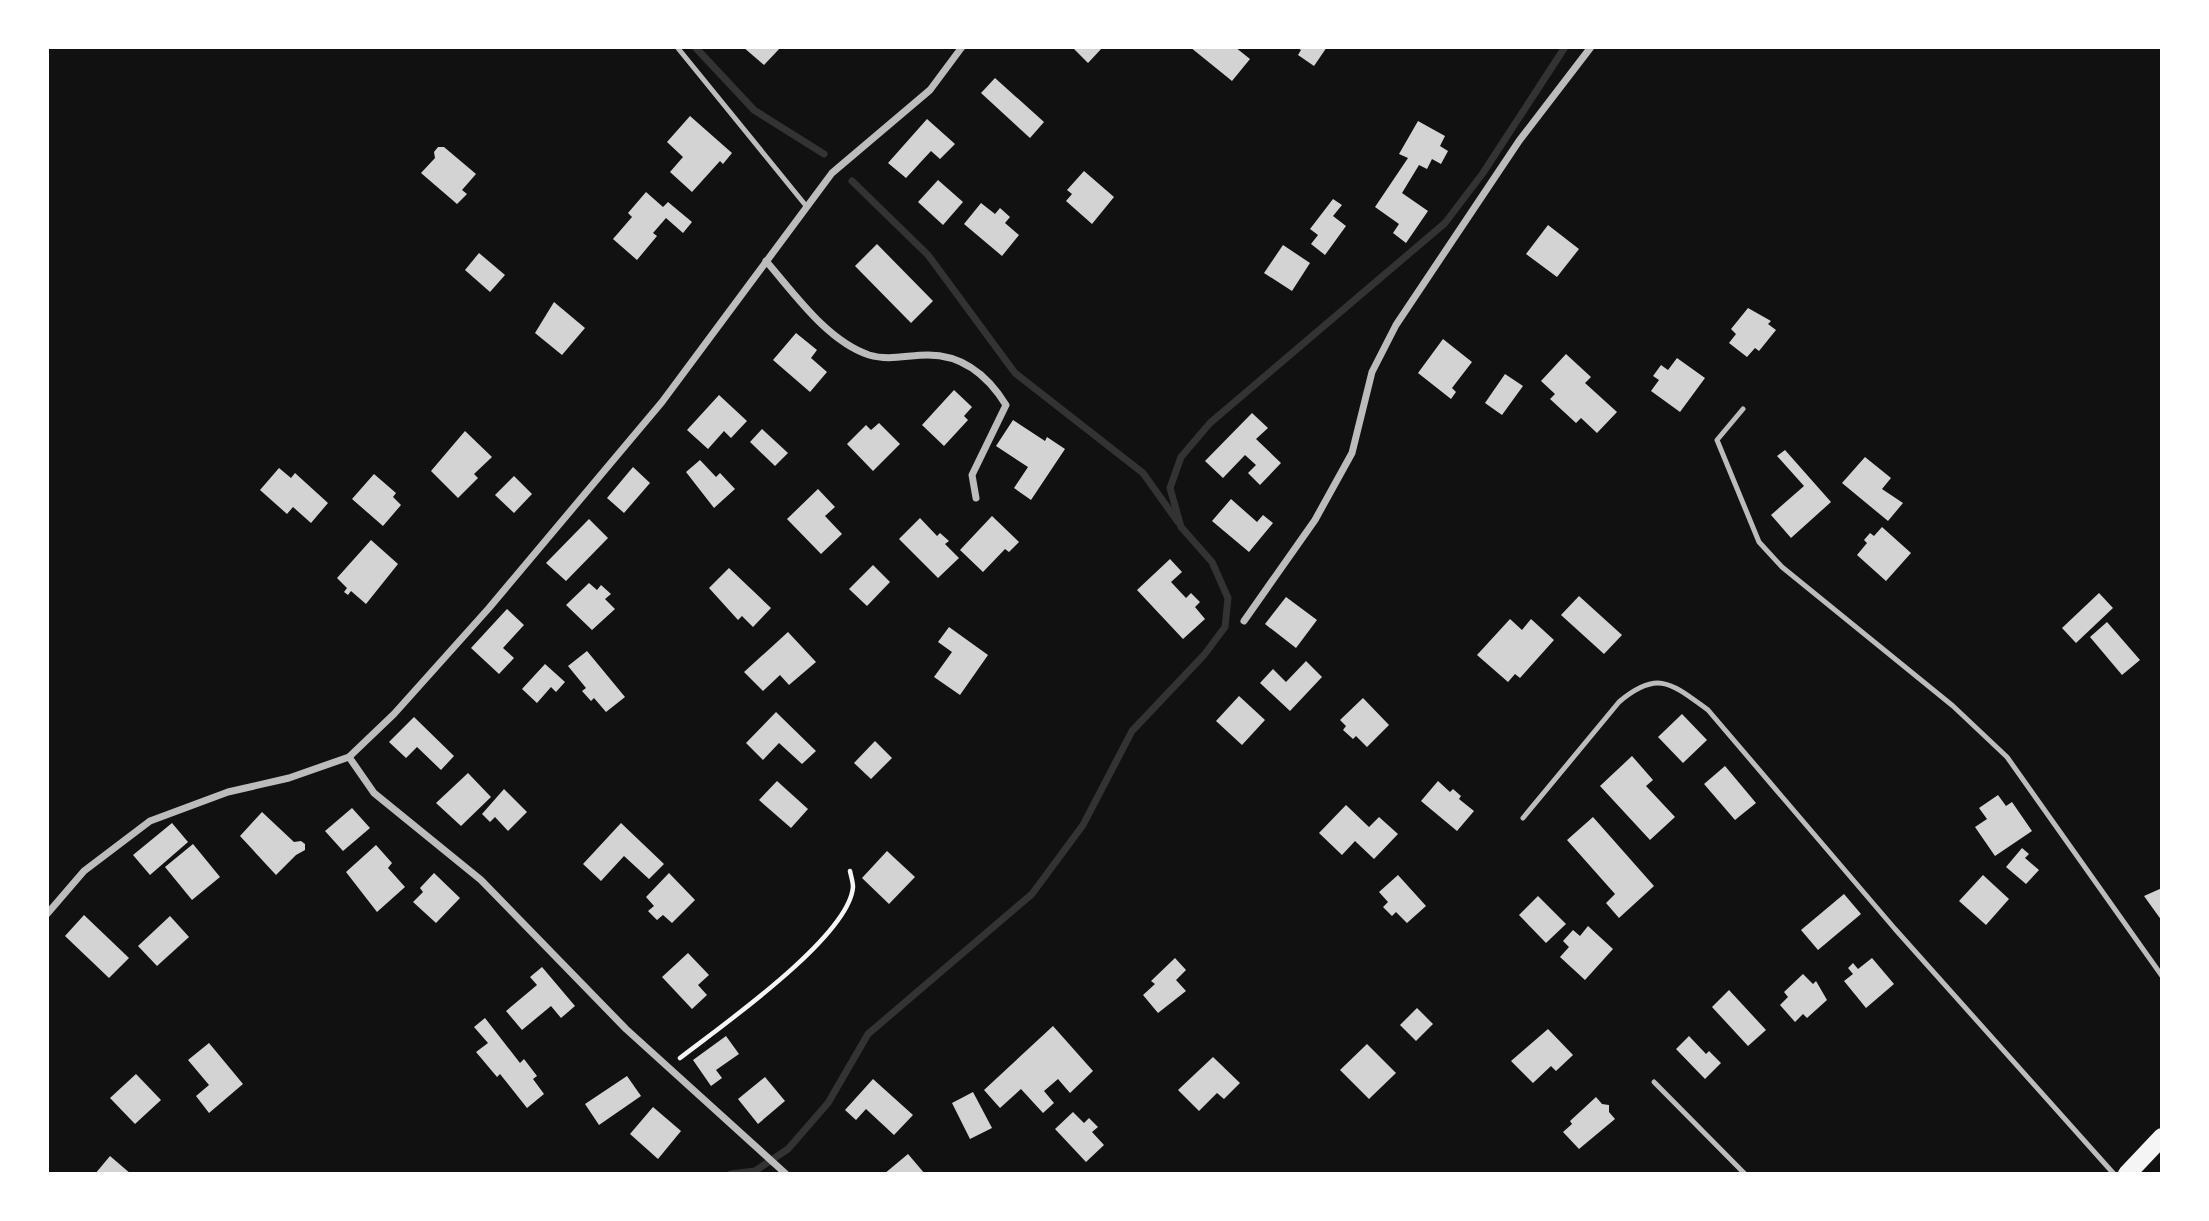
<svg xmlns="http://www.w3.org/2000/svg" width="2209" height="1221" font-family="'Noto Serif',serif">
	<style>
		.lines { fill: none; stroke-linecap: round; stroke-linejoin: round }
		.stream { stroke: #333; stroke-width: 7 }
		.building { fill: #d3d3d3 }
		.path { stroke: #f5f5f5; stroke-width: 4.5 }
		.service { stroke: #bcbcbc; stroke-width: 5 }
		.minor { stroke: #bcbcbc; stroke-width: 7 }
		.primary { stroke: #f5f5f5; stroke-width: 18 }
	</style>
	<rect width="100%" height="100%" fill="#111"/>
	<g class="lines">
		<g class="stream">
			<polyline points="695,47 754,110 824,154"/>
			<polyline points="852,181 928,255 1015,373 1143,473 1178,522"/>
			<polyline points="731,1174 755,1171 788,1149 828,1103 868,1034 1032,894 1083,825 1132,731 1204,655 1225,627 1228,598 1212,562 1181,527 1170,488 1181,457 1210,423 1445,223 1483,173 1565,47"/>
		</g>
	</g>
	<g class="building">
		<polygon points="743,47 781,47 764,65"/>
		<polygon points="1072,47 1103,47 1088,63"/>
		<polygon points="1190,47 1235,47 1250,59 1232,81"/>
		<polygon points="1296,47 1327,47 1314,66 1298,55 1301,50"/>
		<polygon points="995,78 1044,122 1030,138 981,93"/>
		<polygon points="690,116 732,153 723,164 720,161 692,192 670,172 683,157 667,142"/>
		<polygon points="927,119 955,144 940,159 931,151 906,178 888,163"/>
		<polygon points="1418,121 1445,136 1440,146 1448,151 1441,164 1432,159 1427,169 1419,165 1402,193 1428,211 1406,243 1393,233 1399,224 1375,207 1408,158 1399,154"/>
		<polygon points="438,147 444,147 476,174 462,190 467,194 457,204 421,173 435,158 434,152"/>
		<polygon points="1084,171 1114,197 1092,224 1066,201 1072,194 1067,190"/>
		<polygon points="938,180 963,202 943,225 918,202"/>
		<polygon points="646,192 663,207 668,202 692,222 683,233 666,218 653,233 657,236 637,260 613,239 632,217 628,213"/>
		<polygon points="1333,199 1342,205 1333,216 1346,226 1325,255 1311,244 1318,235 1310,229"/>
		<polygon points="981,203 995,214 1000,208 1010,217 1005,223 1019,235 1002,256 964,224"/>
		<polygon points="1548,225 1579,249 1557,277 1526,254"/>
		<polygon points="877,244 933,301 911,323 855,266"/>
		<polygon points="1283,245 1310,263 1292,291 1264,273"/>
		<polygon points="479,253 505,275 490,292 465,270"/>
		<polygon points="554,302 585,328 562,355 535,333"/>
		<polygon points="1748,308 1771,321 1768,324 1776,330 1759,351 1755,348 1747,357 1729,343 1736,334 1731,329"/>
		<polygon points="796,333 817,350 811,358 827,372 810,392 773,360"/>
		<polygon points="1443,339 1472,362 1452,388 1456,392 1451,399 1418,373"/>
		<polygon points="1566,354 1591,377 1585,383 1617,412 1597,433 1581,418 1576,423 1550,399 1555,394 1541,381"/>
		<polygon points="1677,358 1705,378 1680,412 1651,391 1659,380 1653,376 1661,365 1668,370"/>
		<polygon points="1505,374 1523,386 1502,415 1485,403"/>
		<polygon points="954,390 972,407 964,416 968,420 944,446 922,425"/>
		<polygon points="719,395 747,421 731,438 724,431 708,449 687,430"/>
		<polygon points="1252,413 1268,428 1256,439 1281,463 1260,485 1248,473 1256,465 1245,455 1223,478 1205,461"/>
		<polygon points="1013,420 1045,441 1047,437 1065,449 1031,500 1014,488 1028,467 996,446"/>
		<polygon points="879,423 900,444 873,471 847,444 866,425 871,430"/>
		<polygon points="762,429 788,453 775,466 750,442"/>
		<polygon points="465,431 492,457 474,474 478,478 458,498 431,471"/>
		<polygon points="1785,450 1831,502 1791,538 1771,515 1804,486 1777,456"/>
		<polygon points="1865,457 1891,478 1882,489 1903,503 1888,521 1842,483"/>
		<polygon points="700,460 716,477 720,473 735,489 714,508 686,472"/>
		<polygon points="633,467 650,483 624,513 607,498"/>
		<polygon points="279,468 291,478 295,473 328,503 311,523 293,507 287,514 260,490"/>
		<polygon points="374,474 396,493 393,497 401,505 383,526 352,499"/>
		<polygon points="514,476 532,494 514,513 495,495"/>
		<polygon points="818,489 835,507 825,516 842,534 821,554 787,519"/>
		<polygon points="1231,499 1257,522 1263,515 1273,523 1249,552 1212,521"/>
		<polygon points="992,516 1019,542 1009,552 1005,549 983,572 960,550"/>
		<polygon points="920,518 937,536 940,533 949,541 945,544 959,558 938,578 899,539"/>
		<polygon points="589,519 608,538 566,581 546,563"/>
		<polygon points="1882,527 1911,553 1886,581 1857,555 1867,543 1864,540 1870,533 1874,536"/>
		<polygon points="371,540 398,564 366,604 351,591 348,595 344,592 347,588 337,578"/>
		<polygon points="1170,559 1182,572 1171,582 1186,598 1191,593 1200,602 1195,607 1205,619 1183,639 1137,590"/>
		<polygon points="873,565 890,582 867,606 849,589"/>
		<polygon points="729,568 771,608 753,627 742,616 738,620 709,588"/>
		<polygon points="589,583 597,590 601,585 611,594 605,599 615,609 592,630 566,605"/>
		<polygon points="2099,593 2113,608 2076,643 2062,628"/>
		<polygon points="1579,596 1622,635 1604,654 1561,615"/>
		<polygon points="1286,597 1317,620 1296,648 1265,624"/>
		<polygon points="507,609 524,625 503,648 514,658 499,674 471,648"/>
		<polygon points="1510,619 1522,630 1531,619 1554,640 1520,678 1515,674 1508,682 1477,655"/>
		<polygon points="2107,622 2140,660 2122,675 2090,637"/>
		<polygon points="949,627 988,655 960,695 934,677 952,652 938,642"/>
		<polygon points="788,632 816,662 789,685 780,675 763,691 744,672"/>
		<polygon points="587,651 625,697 606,712 594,698 591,701 582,691 586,688 568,666"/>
		<polygon points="1306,661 1322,677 1290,711 1260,683 1273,669 1286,682"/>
		<polygon points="545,664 565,682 556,692 551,687 537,703 522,689"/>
		<polygon points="1239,696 1265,720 1242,745 1216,721"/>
		<polygon points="1363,698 1389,725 1367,747 1356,736 1353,739 1343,730 1346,726 1340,720"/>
		<polygon points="776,712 816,751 802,764 779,743 763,760 746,743"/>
		<polygon points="1682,714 1707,740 1683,763 1658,737"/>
		<polygon points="414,717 454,756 441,770 417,747 406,758 389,742"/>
		<polygon points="875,741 892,758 871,779 854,763"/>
		<polygon points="1632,756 1653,780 1646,786 1675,817 1650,840 1600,786"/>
		<polygon points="1725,766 1756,803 1735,820 1704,784"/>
		<polygon points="468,773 491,797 461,826 436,803"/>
		<polygon points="777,781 808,809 791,828 759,800"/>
		<polygon points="1438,781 1450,792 1453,789 1461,796 1459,799 1474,811 1457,831 1421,801"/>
		<polygon points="504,789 527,812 508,831 495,817 490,822 482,814"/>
		<polygon points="1998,795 2006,806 2012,802 2032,831 1995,856 1975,827 1987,819 1979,808"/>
		<polygon points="1346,805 1369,827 1379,817 1398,834 1374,859 1355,841 1342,855 1319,833"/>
		<polygon points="352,808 370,828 343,851 325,831"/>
		<polygon points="262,812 294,842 301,841 305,844 305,850 296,855 276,875 240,836"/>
		<polygon points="1593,817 1654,886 1619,918 1606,903 1615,894 1567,840"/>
		<polygon points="172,823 188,842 150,875 133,855"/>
		<polygon points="621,823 664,864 649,879 624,856 601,881 583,864"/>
		<polygon points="193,844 220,877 192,900 165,867"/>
		<polygon points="376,845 392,863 388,868 405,887 377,912 346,872"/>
		<polygon points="2022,848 2029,854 2025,858 2039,870 2026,884 2006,867"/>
		<polygon points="887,851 915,877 889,904 862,878"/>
		<polygon points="434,873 460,898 436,923 413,902 423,892 420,888"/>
		<polygon points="669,873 695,900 672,923 663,915 657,920 648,911 654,906 646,897"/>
		<polygon points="1398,875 1426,906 1407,923 1396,912 1392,916 1383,907 1388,902 1379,892"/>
		<polygon points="1983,875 2009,899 1986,925 1959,901"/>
		<polygon points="2162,888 2162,921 2144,896"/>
		<polygon points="1844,894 1861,914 1818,950 1801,930"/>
		<polygon points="1538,896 1566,924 1546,943 1519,915"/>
		<polygon points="84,915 129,958 109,978 65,936"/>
		<polygon points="170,916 189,937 157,966 138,946"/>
		<polygon points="1588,926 1613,949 1585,980 1560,957 1569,947 1563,941 1573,930 1580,936"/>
		<polygon points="688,953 709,975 698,985 707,995 692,1009 662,977"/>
		<polygon points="1175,958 1186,970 1176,980 1186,991 1158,1013 1143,995 1155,984 1151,981"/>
		<polygon points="1872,958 1894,984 1866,1008 1844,981 1853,974 1848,968 1853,963 1858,969"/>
		<polygon points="542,967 575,1006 561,1018 551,1006 522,1030 506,1011 537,985 530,977"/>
		<polygon points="1803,974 1813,984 1816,981 1827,1000 1807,1018 1803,1014 1795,1022 1780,1005 1788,997 1784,992"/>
		<polygon points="1729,990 1766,1030 1748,1046 1712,1007"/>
		<polygon points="1417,1008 1433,1024 1416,1041 1400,1025"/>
		<polygon points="485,1018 520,1063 524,1059 537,1076 533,1079 544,1094 527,1108 500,1074 497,1077 476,1052 488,1043 474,1027"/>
		<polygon points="1053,1026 1093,1071 1070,1093 1058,1079 1044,1091 1054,1103 1043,1113 1021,1089 1000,1108 984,1090"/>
		<polygon points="1548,1029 1573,1055 1556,1071 1551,1066 1533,1083 1511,1061"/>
		<polygon points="726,1036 739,1054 716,1070 722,1078 711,1086 693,1060"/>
		<polygon points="1689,1036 1706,1054 1709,1051 1721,1063 1705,1079 1676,1049"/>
		<polygon points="209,1043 243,1084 209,1113 196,1096 209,1085 188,1060"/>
		<polygon points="1367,1044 1396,1073 1369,1099 1340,1070"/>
		<polygon points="1213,1057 1240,1083 1224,1099 1217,1093 1199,1111 1178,1090"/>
		<polygon points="136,1074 161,1100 135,1124 110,1098"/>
		<polygon points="627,1076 641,1096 599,1125 585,1104"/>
		<polygon points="765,1077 785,1101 758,1124 738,1099"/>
		<polygon points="873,1079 913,1115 894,1135 866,1109 856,1120 845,1110"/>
		<polygon points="973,1092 992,1128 970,1139 952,1103"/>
		<polygon points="1596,1097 1602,1104 1609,1105 1609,1112 1615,1119 1579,1149 1563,1132 1572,1124 1570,1121"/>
		<polygon points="653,1107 681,1131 658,1159 630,1134"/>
		<polygon points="1073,1112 1084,1123 1089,1118 1098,1127 1092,1132 1104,1145 1086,1162 1055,1129"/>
		<polygon points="908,1154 925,1174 884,1174"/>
		<polygon points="110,1156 131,1174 95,1174"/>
	</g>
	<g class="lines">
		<path class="path" d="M680,1058C720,1027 849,937 853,887C853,882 851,876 850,871"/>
		<g class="service">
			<polyline points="677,47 807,207"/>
			<polyline points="1743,409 1717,440 1759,542 1782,567 1953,706 2007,757 2162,976"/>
			<path d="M1523,818L1619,702C1658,669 1672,684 1708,710L1895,929L2114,1174"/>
			<polyline points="1654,1082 1745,1174"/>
		</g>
		<g class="minor">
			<path d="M766,261C794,293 827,341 869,355C889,361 908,355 928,355C963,355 988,376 1006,405L972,475L976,498"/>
			<polyline points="1244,621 1315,520 1352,453 1372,372 1396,325 1519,141 1591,47"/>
			<polyline points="349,757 374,793 481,880 626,1029 786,1174"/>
			<polyline points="47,914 84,871 150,821 228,792 289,778 349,757 394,714 489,608 662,402 832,173 930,90 962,47"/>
		</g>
		<polyline class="primary" points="2127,1174 2162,1137"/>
	</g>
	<rect width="2209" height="1221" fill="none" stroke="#ffffff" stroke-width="98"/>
</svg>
